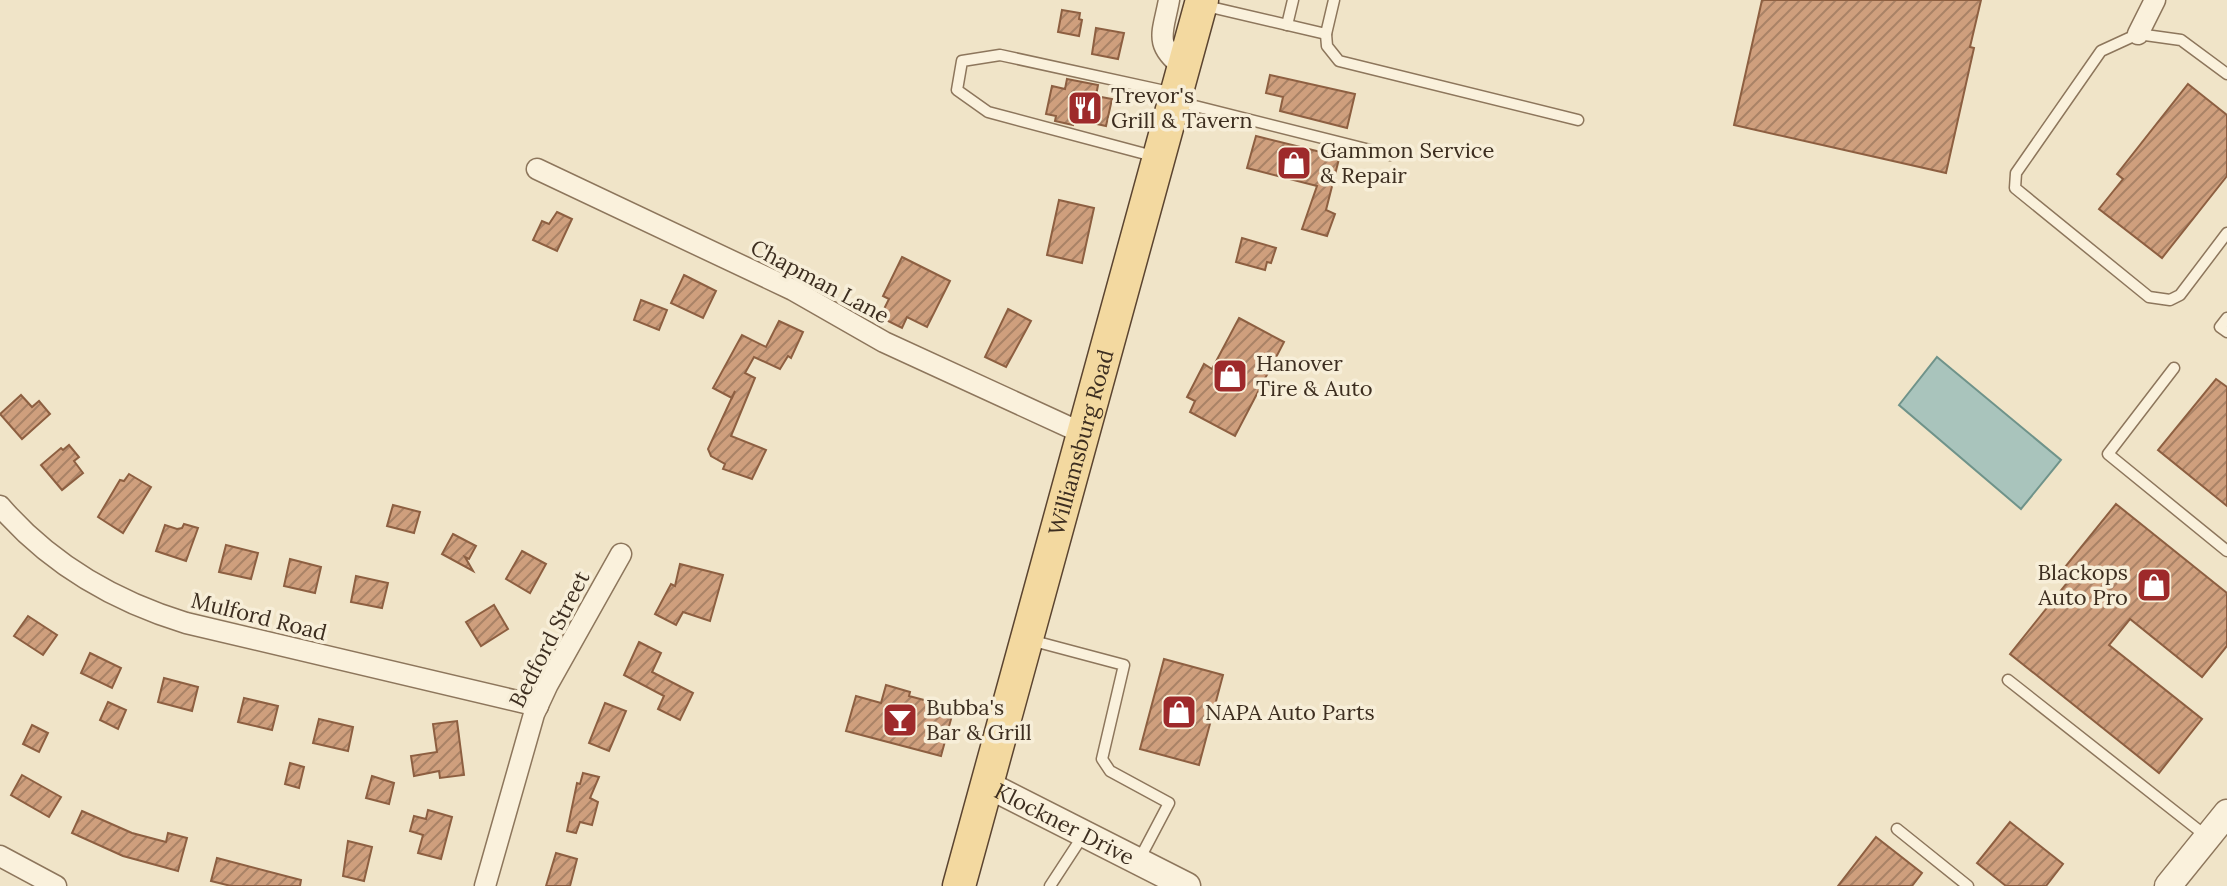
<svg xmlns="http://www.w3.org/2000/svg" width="2227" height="886" font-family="Lora,serif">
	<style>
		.water { fill: #a9c4bc; stroke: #6f938a; stroke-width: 2 }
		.building { fill: url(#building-hatch); stroke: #8d5f41; stroke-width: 2 }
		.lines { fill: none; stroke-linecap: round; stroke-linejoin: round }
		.service-casing { stroke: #8d765c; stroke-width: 13 }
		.minor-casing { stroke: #8d765c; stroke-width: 23 }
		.tertiary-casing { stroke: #8d765c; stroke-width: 29 }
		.primary-casing { stroke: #5b4430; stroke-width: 35 }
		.service { stroke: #faf1dc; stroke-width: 10 }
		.minor { stroke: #faf1dc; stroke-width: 20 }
		.tertiary { stroke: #faf1dc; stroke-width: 26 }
		.primary { stroke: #f3d9a0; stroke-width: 32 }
		.labels { text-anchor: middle; stroke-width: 7; stroke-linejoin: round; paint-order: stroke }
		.poi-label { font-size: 22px; fill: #3d2e20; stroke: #f7eed8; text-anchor: start }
		.street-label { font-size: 22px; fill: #3d2e20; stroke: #f7eed8 }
	</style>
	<defs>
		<pattern id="building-hatch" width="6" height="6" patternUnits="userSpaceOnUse" patternTransform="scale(2)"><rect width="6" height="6" fill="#cf9f7d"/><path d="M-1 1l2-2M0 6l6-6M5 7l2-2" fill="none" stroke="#a98266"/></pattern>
	</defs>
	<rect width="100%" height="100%" fill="#f0e4c8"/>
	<polygon class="water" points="1937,357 2061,460 2021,509 1899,405"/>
	<g class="building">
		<polygon points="1762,0 1981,0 1970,47 1974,48 1946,173 1734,125"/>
		<polygon points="1062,10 1080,13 1079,19 1082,20 1079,36 1058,32"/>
		<polygon points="1096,28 1124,33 1118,59 1092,54"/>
		<polygon points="1270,75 1355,94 1347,128 1280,111 1283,97 1266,93"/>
		<polygon points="1067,79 1098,85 1096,96 1112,99 1106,126 1074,119 1073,125 1055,121 1056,116 1046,114 1052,86 1065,89"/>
		<polygon points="2188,84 2227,115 2227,176 2162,258 2099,209 2123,179 2117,174"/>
		<polygon points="1256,136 1329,154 1331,148 1341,151 1326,210 1335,214 1327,236 1302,229 1317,186 1247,168"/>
		<polygon points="1059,200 1094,208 1082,263 1047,255"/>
		<polygon points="557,212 572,219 557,251 533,240 542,221 549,224"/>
		<polygon points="1242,238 1276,248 1271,263 1267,262 1265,270 1236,262"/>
		<polygon points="902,257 950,281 927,327 907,317 902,328 880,317 889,299 883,296"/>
		<polygon points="684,275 716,291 703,318 671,303"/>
		<polygon points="641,300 667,310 659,330 634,320"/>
		<polygon points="1008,309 1031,321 1006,367 985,357"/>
		<polygon points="1239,318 1284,342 1235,436 1190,412 1195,401 1187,397 1204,364 1212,369"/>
		<polygon points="779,321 803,332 791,358 788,356 780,369 754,357 745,373 755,378 731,436 766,450 752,479 723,469 725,464 711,456 708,449 735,391 732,398 713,388 742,335 766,347"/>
		<polygon points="2216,379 2227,387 2227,506 2158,450"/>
		<polygon points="21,395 32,407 39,401 50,414 22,439 0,414"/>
		<polygon points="69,445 79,457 74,461 83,473 62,490 41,465 61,448 63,450"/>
		<polygon points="129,474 151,487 123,533 98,517 120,480 124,481"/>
		<polygon points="2116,504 2227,593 2227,646 2202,677 2130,619 2109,645 2202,719 2159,773 2010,654 2074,574 2065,567"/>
		<polygon points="393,505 420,512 414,533 387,526"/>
		<polygon points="184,524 198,528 186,561 156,551 165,525 177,529 182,528"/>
		<polygon points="453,534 476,546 469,559 465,557 473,571 442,554"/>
		<polygon points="226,545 258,553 251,579 219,572"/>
		<polygon points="522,551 546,564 530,593 506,579"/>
		<polygon points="290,559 321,567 315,593 284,586"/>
		<polygon points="680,564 723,575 710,621 683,612 676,625 655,614 671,584 675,586"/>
		<polygon points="356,576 388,583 382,608 351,602"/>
		<polygon points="494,605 508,629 481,646 466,622"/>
		<polygon points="28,616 57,635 43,655 14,636"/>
		<polygon points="639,642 661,653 652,672 693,693 680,720 658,709 664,696 624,675"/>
		<polygon points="90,653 121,668 112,688 81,673"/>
		<polygon points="1164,659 1223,675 1199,765 1140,749"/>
		<polygon points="164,678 198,687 192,711 158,702"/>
		<polygon points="886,685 910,692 909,696 954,708 941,756 846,731 856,696 881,703"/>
		<polygon points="244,698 278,706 272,730 238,722"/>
		<polygon points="108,702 126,710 118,729 100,720"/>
		<polygon points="605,703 626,711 609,751 589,743"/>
		<polygon points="319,719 353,727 348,751 313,743"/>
		<polygon points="457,721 464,775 440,778 439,771 414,776 411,756 437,752 433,724"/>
		<polygon points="32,725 48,733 39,752 23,744"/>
		<polygon points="290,763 304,767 299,788 285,784"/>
		<polygon points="583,773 599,777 590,798 598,802 592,825 580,822 576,833 567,831 577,783 580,784"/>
		<polygon points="22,775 61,797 49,817 11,795"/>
		<polygon points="372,776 394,783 389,804 366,798"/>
		<polygon points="428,810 452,817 441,859 418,853 423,835 410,831 414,816 426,819"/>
		<polygon points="82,811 132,833 166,842 168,833 187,838 178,871 123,856 72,833"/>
		<polygon points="2010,822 2063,864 2046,886 2006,886 1977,863"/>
		<polygon points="1876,837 1922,873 1912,886 1838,886"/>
		<polygon points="348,841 372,847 364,881 343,876"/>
		<polygon points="556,853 577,859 570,886 546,886"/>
		<polygon points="217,858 301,880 300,886 231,886 211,881"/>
	</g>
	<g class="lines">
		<defs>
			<g id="service">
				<polyline points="1206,6 1326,34 1334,0"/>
				<polyline points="1287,25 1293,0"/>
				<polyline points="1326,34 1327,46 1339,61 1578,120"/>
				<polyline points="2227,74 2181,40 2138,34 2101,51 2016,173 2015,188 2149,297 2170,300 2180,295 2227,233"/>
				<polyline points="1179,102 1390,155"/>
				<polyline points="1153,156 988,112 957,90 962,61 1000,55 1174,93"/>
				<polyline points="2227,318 2220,327 2227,332"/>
				<polyline points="2174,368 2108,454 2227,551"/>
				<polyline points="1030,640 1124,665 1102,759 1110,771 1169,803 1139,860"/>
				<polyline points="2008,680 2206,836"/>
				<polyline points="1897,829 1968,886"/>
				<polyline points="1050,886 1084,834"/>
			</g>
			<g id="minor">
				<path d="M1169,0C1163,33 1153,44 1183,67"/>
				<polyline points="2138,34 2155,0"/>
				<polyline points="537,169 793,290 884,342 1082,433"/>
				<path d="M0,506C50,564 114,601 186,623L538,706"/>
				<polyline points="0,856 56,886"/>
				<polyline points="485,886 534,714 548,684 621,554"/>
			</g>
			<g id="tertiary">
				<path id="s1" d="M986,784L1187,886"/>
				<polyline points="2168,886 2227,813"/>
			</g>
			<g id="primary">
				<path id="s2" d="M959,886L1202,0"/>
			</g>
		</defs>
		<use href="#service" class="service-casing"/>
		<use href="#minor" class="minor-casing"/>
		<use href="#tertiary" class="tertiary-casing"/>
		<use href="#primary" class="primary-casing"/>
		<use href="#service" class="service"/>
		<use href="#minor" class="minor"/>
		<use href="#tertiary" class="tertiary"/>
		<use href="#primary" class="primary"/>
	</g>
	<defs>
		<symbol id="restaurant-square" viewBox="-11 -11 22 22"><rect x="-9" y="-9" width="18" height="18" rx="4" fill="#9e2a2b" stroke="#f7eed8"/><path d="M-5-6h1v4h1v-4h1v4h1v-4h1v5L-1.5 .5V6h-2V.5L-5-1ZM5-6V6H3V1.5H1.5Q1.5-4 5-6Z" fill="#fff"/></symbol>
		<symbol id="shop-square" viewBox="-11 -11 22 22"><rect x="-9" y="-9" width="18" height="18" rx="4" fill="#9e2a2b" stroke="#f7eed8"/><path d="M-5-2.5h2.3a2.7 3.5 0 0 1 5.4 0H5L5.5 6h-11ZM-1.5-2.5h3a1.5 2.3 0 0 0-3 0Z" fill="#fff"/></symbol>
		<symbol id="bar-square" viewBox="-11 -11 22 22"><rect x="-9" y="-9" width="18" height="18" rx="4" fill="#9e2a2b" stroke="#f7eed8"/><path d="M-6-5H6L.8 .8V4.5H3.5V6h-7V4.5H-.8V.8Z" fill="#fff"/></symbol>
	</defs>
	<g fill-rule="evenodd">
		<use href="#restaurant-square" x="1065" y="88" width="40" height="40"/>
		<use href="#shop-square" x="1274" y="143" width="40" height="40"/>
		<use href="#shop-square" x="1210" y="356" width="40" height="40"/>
		<use href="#shop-square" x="2134" y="565" width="40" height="40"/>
		<use href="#shop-square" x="1159" y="692" width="40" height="40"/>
		<use href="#bar-square" x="880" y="700" width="40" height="40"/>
	</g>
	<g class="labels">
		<g class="poi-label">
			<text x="1111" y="103">Trevor's<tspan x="1111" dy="25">Grill &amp; Tavern</tspan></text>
			<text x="1320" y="158">Gammon Service<tspan x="1320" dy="25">&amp; Repair</tspan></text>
			<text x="1256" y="371">Hanover<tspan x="1256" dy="25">Tire &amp; Auto</tspan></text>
			<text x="2128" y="580" text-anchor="end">Blackops<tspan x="2128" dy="25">Auto Pro</tspan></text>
			<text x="926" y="715">Bubba's<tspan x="926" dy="25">Bar &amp; Grill</tspan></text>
			<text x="1205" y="720">NAPA Auto Parts</text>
		</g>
		<g class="street-label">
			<text transform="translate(820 281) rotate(28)" y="8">Chapman Lane</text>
			<text dy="8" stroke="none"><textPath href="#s2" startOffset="460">Williamsburg Road</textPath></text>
			<text transform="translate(259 616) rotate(14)" y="8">Mulford Road</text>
			<text transform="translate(549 639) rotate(-63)" y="8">Bedford Street</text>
			<text dy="8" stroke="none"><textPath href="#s1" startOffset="88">Klockner Drive</textPath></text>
		</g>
	</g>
</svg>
